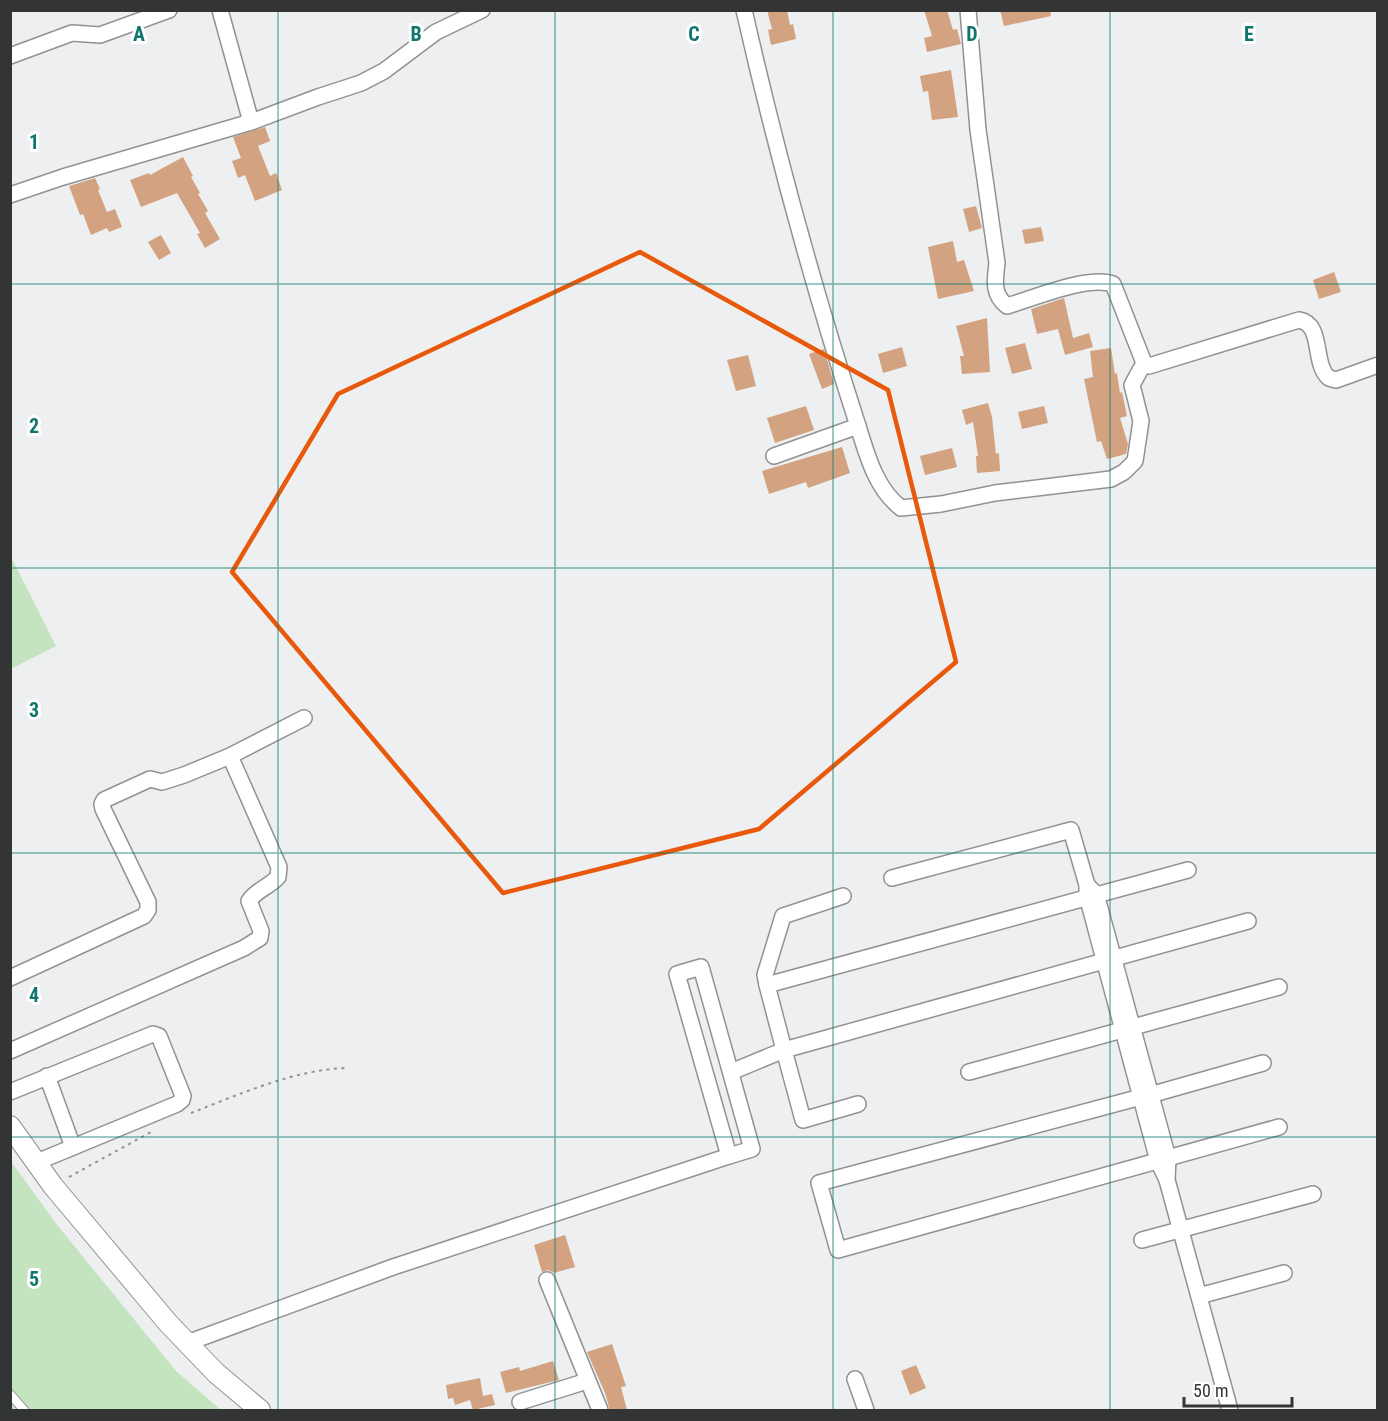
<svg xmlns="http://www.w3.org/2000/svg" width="1388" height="1421" font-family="'Roboto Condensed',sans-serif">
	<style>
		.green { fill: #c4e4c0 }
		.building { fill: #d3a381 }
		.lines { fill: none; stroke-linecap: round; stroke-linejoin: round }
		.service-casing { stroke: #919293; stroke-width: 10 }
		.minor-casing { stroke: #919293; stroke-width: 18 }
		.tertiary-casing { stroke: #919293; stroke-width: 22 }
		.path { stroke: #929394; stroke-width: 2; stroke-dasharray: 3 4.5; stroke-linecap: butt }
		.service { stroke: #fff; stroke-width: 8 }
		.minor { stroke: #fff; stroke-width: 15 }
		.tertiary { stroke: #fff; stroke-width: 20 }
		.marked { fill: none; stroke: #e8590c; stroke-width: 4.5; stroke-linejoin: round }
		.grid { fill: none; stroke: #0f766e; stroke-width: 1.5; stroke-opacity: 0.55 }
		.grid-label { font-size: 20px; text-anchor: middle; font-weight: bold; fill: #0f766e; stroke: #fff; stroke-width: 6; stroke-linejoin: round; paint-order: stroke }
	</style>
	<rect width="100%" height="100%" fill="#edeff0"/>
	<g class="green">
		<polygon points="10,555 56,646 11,669 10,669"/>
		<polygon points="10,1160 58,1226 176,1371 221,1410 11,1410"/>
	</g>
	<g class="building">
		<polygon points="767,10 787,10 790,25 793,24 796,39 771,45 768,30 772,29"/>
		<polygon points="924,10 947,10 953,30 957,29 961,44 927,52 924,38 932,36"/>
		<polygon points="1000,10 1050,10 1051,16 1004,26"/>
		<polygon points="951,70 958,117 932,120 928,91 923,92 920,76"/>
		<polygon points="265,127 270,141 258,146 270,176 276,173 282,190 255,201 245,175 238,178 232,161 241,158 233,137"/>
		<polygon points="183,157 193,176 191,177 200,193 198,194 208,211 205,213 220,239 205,248 197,234 200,233 177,193 141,207 130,180 149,173 150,175"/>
		<polygon points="95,178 100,189 98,190 107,212 115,209 122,227 109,232 107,228 91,235 83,214 80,215 69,186"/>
		<polygon points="976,206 982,228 969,232 963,209"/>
		<polygon points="1041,227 1044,241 1025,244 1022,230"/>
		<polygon points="161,235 171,253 159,260 148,242"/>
		<polygon points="953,241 957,262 964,260 974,291 938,299 928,247"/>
		<polygon points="1334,272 1341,292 1319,299 1313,280"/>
		<polygon points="1064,298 1073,338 1089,333 1093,347 1065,355 1058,329 1037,334 1031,309"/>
		<polygon points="987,318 990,372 962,374 960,356 964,356 956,326"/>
		<polygon points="1025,343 1032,369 1012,374 1005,348"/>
		<polygon points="902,347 907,366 883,373 878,354"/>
		<polygon points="1111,348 1115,374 1117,373 1120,393 1122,392 1127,416 1120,418 1128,444 1126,454 1107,459 1101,441 1097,442 1084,379 1093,377 1090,351"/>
		<polygon points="824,349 834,384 822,389 809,354"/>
		<polygon points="748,355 756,386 736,391 727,360"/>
		<polygon points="988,403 992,417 996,454 999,453 1000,471 977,473 976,456 978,456 973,422 966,425 962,410"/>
		<polygon points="806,406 814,430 775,443 767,418"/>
		<polygon points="1044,406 1048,423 1022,429 1018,412"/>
		<polygon points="842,447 850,473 808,488 806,482 769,494 762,471"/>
		<polygon points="952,448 957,467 925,475 920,456"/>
		<polygon points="565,1235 575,1267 554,1273 548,1270 542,1272 534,1245"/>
		<polygon points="612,1344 626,1386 621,1387 627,1410 610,1410 605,1393 587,1352"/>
		<polygon points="553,1361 559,1380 506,1393 500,1372 519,1367 520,1371"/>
		<polygon points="916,1365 926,1388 910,1395 901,1371"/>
		<polygon points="480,1378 483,1396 492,1394 495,1405 473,1410 470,1400 455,1405 453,1398 448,1399 446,1385"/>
	</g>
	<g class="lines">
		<defs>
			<polyline id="service" points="10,1394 24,1410"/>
			<g id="minor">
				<polyline points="220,10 251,122"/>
				<path d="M744,10C776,151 814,290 858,426L774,456"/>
				<path d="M968,10L978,130L997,263C995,280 992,294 1007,306C1034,298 1088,275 1113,284L1144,363L1149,366L1299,320C1324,324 1312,364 1329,378L1336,380L1378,365"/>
				<polyline points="10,56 72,33 100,35 169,10"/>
				<polyline points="10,195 63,177 251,122 318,97 361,83 384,71 436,32 482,10"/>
				<path d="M858,426C867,455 876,489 901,508L941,504L995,493L1111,479L1124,472L1135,461L1141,421L1132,385L1144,363"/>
				<polyline points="892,878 1071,830 1087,885"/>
				<polygon points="701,967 752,1149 729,1156 677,974"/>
				<polyline points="10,978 144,916 148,910 148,902 103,809 102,804 104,800 150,779 162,782 184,775 230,756 304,718"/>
				<polyline points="767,985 765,975 783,916 843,896"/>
				<path d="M10,1051L244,948L260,938L261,931L249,901C256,890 269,887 278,877L279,867L230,756"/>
				<polyline points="731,1072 784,1050 767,985 1188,870"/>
				<polyline points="969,1072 1279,987"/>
				<polyline points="47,1076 73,1147"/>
				<polyline points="10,1092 153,1034 159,1036 183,1096 182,1100 177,1104 37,1162"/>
				<polyline points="1150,1095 1263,1063"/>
				<polyline points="1141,1097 819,1183 838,1250 1279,1127"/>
				<polyline points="858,1104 803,1120 784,1050 1248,921"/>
				<polyline points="1167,1180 1168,1158 1096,894 1087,885 1087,896 1158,1161 1167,1180 1230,1410"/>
				<polyline points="1142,1240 1313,1194"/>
				<polyline points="547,1280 600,1410"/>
				<polyline points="1199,1296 1284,1273"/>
				<polyline points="187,1343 393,1267 729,1156"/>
				<polyline points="855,1379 866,1410"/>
				<polyline points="520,1402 587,1381"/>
			</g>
			<polyline id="tertiary" points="10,1126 53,1186 168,1323 216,1373 260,1410"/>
		</defs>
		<use href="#service" class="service-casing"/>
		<use href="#minor" class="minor-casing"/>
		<use href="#tertiary" class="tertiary-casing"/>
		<g class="path">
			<path d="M191,1113C240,1094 296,1069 348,1068"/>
			<polyline points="69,1177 151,1132"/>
		</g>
		<use href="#service" class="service"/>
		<use href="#minor" class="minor"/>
		<use href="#tertiary" class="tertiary"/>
	</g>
	<path class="marked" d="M640,252L888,390L956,662L759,829L503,893L232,572L338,394Z"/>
	<path class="grid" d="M278,10V1410M555,10V1410M833,10V1410M1110,10V1410M10,284H1378M10,568H1378M10,853H1378M10,1137H1378"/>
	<g class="grid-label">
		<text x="139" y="41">A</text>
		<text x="416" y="41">B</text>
		<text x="694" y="41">C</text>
		<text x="972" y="41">D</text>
		<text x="1249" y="41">E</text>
		<text x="34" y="149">1</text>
		<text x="34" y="433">2</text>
		<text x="34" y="717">3</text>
		<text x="34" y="1002">4</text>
		<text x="34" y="1286">5</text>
	</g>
	<rect width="1388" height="1421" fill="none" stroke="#333434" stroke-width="24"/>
	<path d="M1184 1397v9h108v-9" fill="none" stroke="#333434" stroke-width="3"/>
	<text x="1193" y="1397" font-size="18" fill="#333434" stroke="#ffffff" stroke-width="4.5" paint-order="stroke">50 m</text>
</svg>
